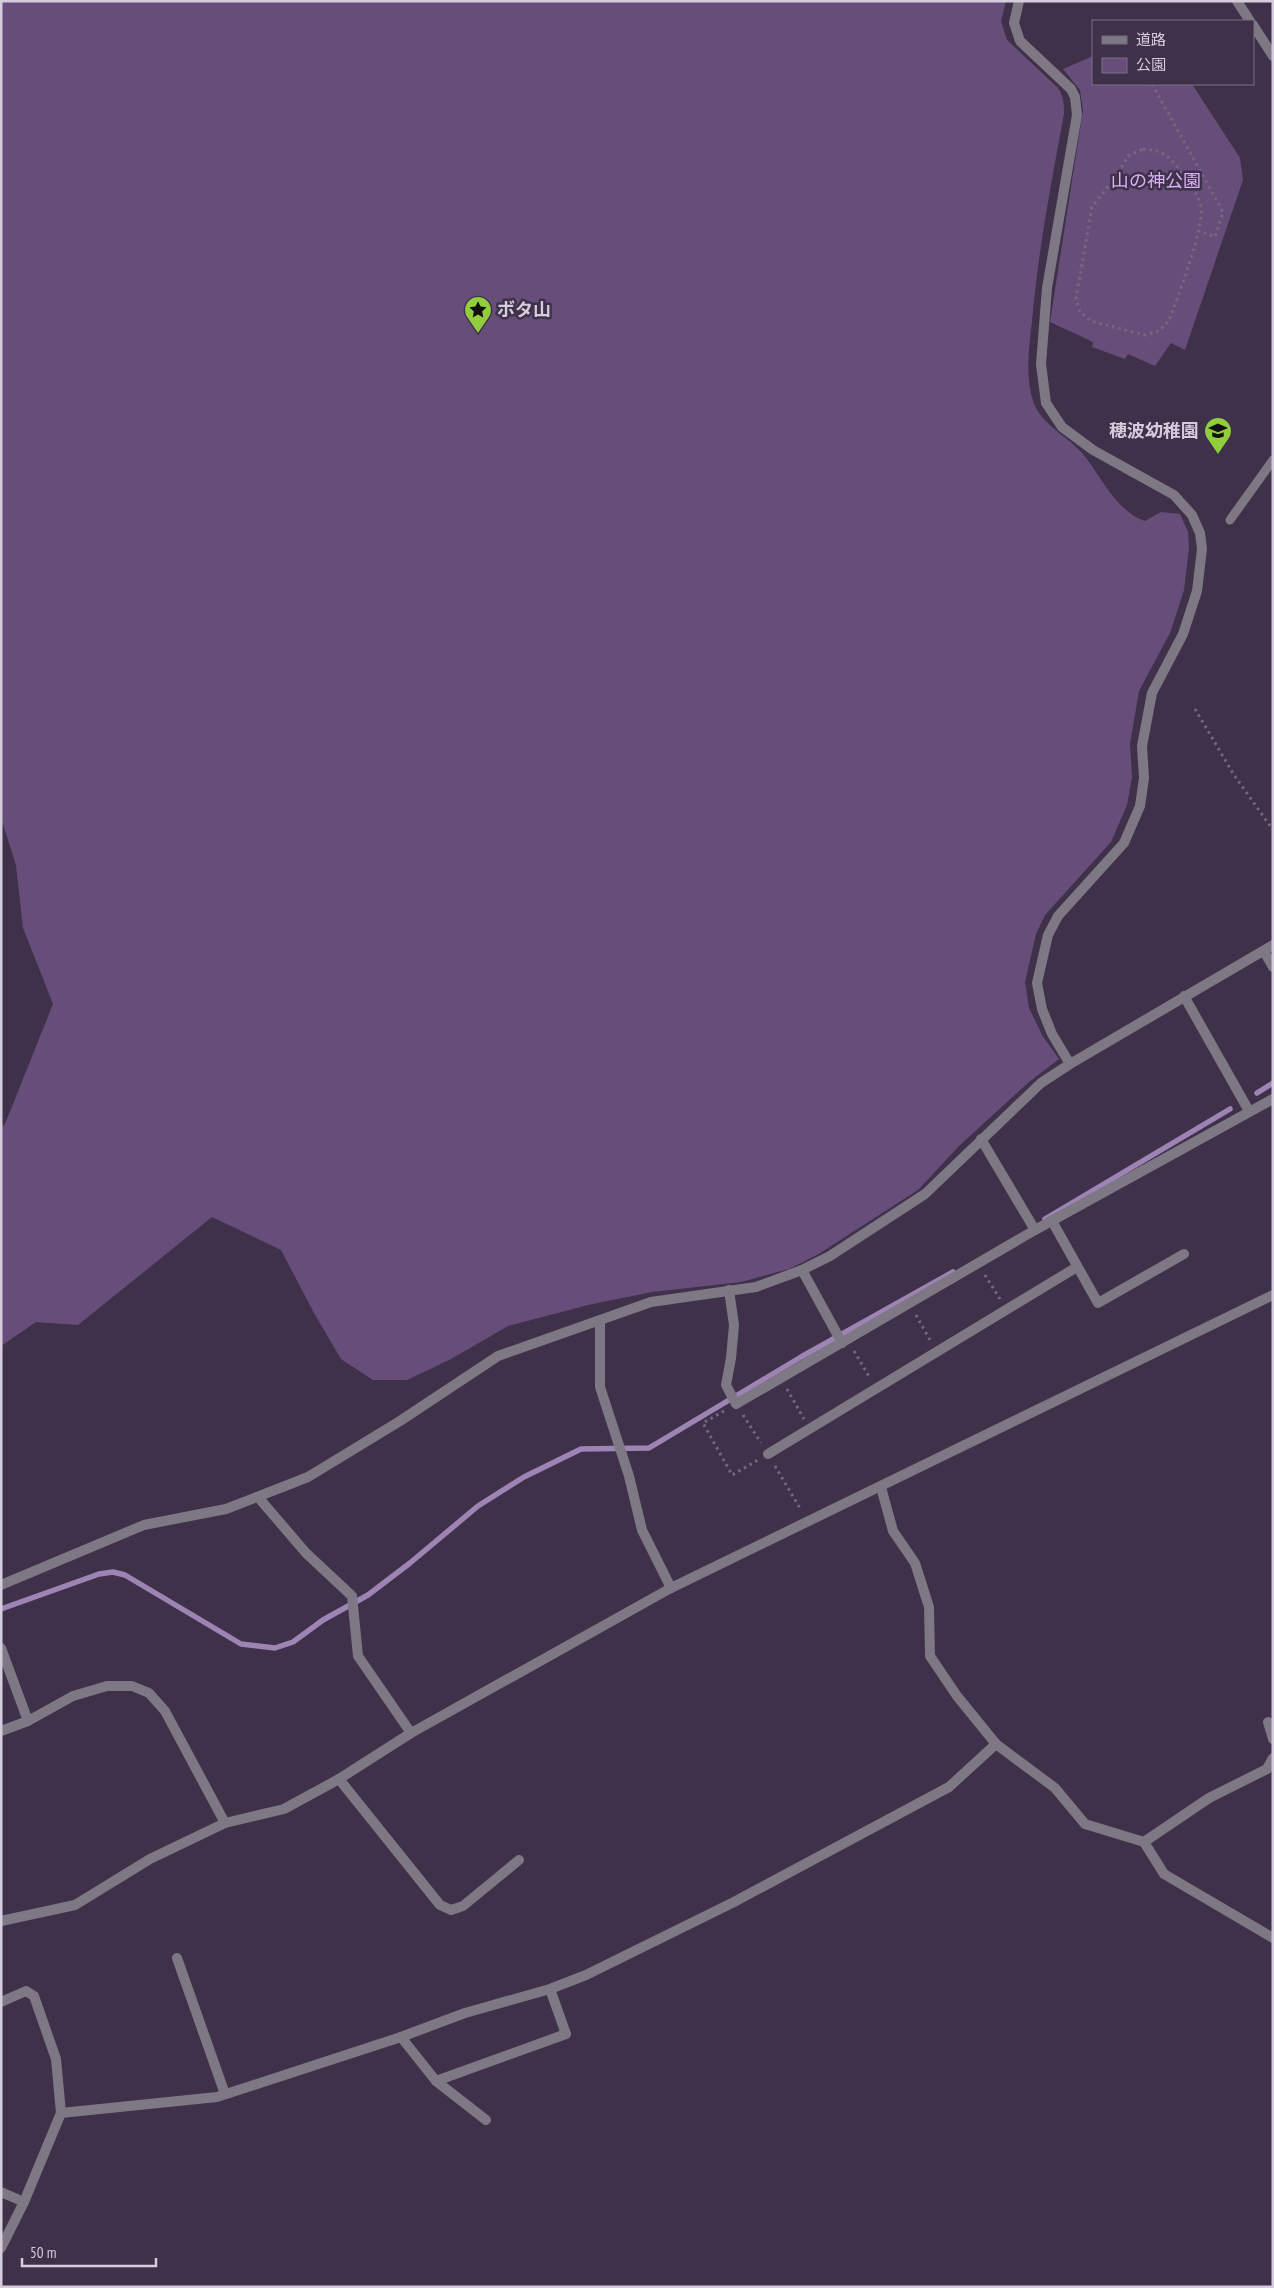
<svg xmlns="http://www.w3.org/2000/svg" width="1274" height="2288" font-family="'PT Sans Narrow','Noto Sans JP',sans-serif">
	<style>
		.green { fill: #674e7a }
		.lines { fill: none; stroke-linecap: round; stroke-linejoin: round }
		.stream { stroke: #9e84b4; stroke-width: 5.5 }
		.path { stroke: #74687e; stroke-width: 3; stroke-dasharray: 2.5 4; stroke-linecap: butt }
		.service { stroke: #7e7784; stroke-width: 9 }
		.minor { stroke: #7e7784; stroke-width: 10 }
		.labels { text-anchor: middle; stroke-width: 5; stroke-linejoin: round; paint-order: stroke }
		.park-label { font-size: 18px; fill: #d8b1f8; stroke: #3f314a }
		.poi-label { font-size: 18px; font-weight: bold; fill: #d5cddd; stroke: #3f314a; text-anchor: start }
	</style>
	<rect width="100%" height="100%" fill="#3f314a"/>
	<g class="green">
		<path d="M1,1H1006L1001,21L1007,40L1058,88C1064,97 1064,104 1064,114C1051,183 1038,252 1032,321C1029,347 1025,375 1033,401C1042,427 1071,437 1087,459C1103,481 1118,512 1145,521L1161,512L1180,514L1188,532L1189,548L1184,590L1170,633L1139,691L1130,744L1132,777L1127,805L1111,842L1045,915L1036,934L1025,982L1029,1008L1042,1035L1059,1059L1029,1082L960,1145L918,1190L817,1255L789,1269L741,1282L652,1292L588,1305L508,1326L451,1359L407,1380H373L341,1359L314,1313L281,1250L212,1217L78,1325L36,1322L1,1346V1128L5,1124L53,1004L23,928L16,865L1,818Z"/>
		<polygon points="1093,56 1093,84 1192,84 1240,158 1243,180 1185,350 1171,343 1155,366 1128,354 1125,359 1092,347 1093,342 1050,322 1083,110 1080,90 1063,69"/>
	</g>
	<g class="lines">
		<g class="stream">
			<polyline points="1257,1093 1273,1083"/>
			<polyline points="1045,1219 1230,1109"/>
			<polyline points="1,1609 99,1574 113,1572 125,1575 241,1644 275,1648 293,1642 323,1620 368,1595 410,1563 478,1506 524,1477 581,1449 649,1448 801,1357 953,1272"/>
		</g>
		<g class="path">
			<polyline points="1152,84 1223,212 1215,237 1199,231"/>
			<path d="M1143,149C1162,149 1172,158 1182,174C1189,183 1199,195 1201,207C1205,227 1177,298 1169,321L1159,331L1145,335L1091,321L1080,312L1076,298L1092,207L1117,175L1128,156Z"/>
			<polyline points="1195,709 1234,775 1273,830"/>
			<polyline points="985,1275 1000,1299"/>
			<polyline points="916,1315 930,1340"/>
			<polyline points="854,1351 870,1378"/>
			<polyline points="787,1389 804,1419"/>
			<polyline points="724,1411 703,1423 732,1475 758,1460"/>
			<polyline points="743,1415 761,1443"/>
			<polyline points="775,1466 801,1510"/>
		</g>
		<polyline class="service" points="1230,520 1273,460"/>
		<g class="minor">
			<polyline points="1019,1 1014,23 1020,41 1071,89 1075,97 1077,115 1047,288 1041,364 1046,403 1062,427 1093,450 1174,495 1192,515 1200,533 1202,549 1197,591 1183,634 1152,693 1142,746 1144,778 1140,806 1124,843 1058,916 1048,935 1037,983 1042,1009 1052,1034 1070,1064"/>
			<polyline points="1237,1 1250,21"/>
			<polyline points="1253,25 1273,56"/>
			<polyline points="1264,951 1273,967"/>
			<polyline points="1184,996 1249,1111"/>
			<polyline points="981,1139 1035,1230"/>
			<polyline points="1052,1221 1098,1303 1184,1254"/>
			<polyline points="802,1270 842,1343"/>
			<polyline points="729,1290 734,1325 731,1358 726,1385 736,1404 1035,1230 1273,1099"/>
			<polyline points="600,1322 600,1387 629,1476 642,1530 671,1588"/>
			<polyline points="768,1454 1077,1267"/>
			<polyline points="881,1487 893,1531 915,1563 929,1607 930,1656 957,1696 996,1744 1055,1788 1085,1824 1144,1842 1164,1874 1273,1938"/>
			<polyline points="258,1497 306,1553 352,1596 358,1656 411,1733"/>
			<polyline points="1,1585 144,1525 226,1509 308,1477 400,1421 498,1356 651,1302 756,1287 802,1270 830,1256 925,1194 1041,1083 1070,1064 1273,945"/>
			<polyline points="1,1648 28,1721"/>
			<polyline points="1268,1722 1273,1739"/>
			<polyline points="1,1731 28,1721 73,1696 107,1686 132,1686 149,1693 165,1711 225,1823"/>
			<polyline points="339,1779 440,1905 451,1910 463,1906 519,1860"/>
			<polyline points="1144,1842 1209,1798 1267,1769 1273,1758"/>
			<polyline points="1,1921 75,1905 150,1859 225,1823 284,1809 339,1779 411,1733 671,1588 1273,1295"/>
			<polyline points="177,1958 225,2094"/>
			<polyline points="1,2002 26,1991 34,1996 56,2059 61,2113"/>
			<polyline points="401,2037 436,2081 486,2120"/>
			<polyline points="436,2081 566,2034 550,1989"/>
			<polyline points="1,2192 24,2202"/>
			<polyline points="1,2248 24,2202 61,2113 217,2097 401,2037 465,2013 550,1989 586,1975 734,1902 949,1787 996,1744"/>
		</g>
	</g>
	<defs>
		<symbol id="sight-pin" viewBox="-11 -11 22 30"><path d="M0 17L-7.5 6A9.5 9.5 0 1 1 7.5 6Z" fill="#92cd3e" stroke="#3f314a"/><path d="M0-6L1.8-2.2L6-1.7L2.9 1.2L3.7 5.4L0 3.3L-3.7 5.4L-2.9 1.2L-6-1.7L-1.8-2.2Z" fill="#111"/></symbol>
		<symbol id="school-pin" viewBox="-11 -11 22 30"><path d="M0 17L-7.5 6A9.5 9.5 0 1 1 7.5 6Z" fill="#92cd3e" stroke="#3f314a"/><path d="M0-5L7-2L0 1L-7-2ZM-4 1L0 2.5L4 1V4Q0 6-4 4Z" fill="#111"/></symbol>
	</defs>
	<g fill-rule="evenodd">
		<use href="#sight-pin" x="462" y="294" width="32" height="43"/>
		<use href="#school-pin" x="1202" y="415" width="32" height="43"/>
	</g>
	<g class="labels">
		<g class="park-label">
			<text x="1156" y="187">山の神公園</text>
		</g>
		<g class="poi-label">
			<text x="497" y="316">ボタ山</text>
			<text x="1199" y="437" text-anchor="end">穂波幼稚園</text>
		</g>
	</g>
	<rect width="1274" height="2288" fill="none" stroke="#d5cddd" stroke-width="5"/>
	<rect x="1092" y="20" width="162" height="65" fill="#3f314a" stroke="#7b6f85"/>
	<rect x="1102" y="36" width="25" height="8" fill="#7e7784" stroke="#7b6f85"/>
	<text x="1136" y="45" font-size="15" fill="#d5cddd">道路</text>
	<rect x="1102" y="58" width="25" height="15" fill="#674e7a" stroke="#7b6f85"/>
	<text x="1136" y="70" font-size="15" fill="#d5cddd">公園</text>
	<path d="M22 2258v8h134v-8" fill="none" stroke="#d5cddd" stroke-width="2.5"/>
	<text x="30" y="2258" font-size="15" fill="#d5cddd" stroke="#3f314a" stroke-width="4" paint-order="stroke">50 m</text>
</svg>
